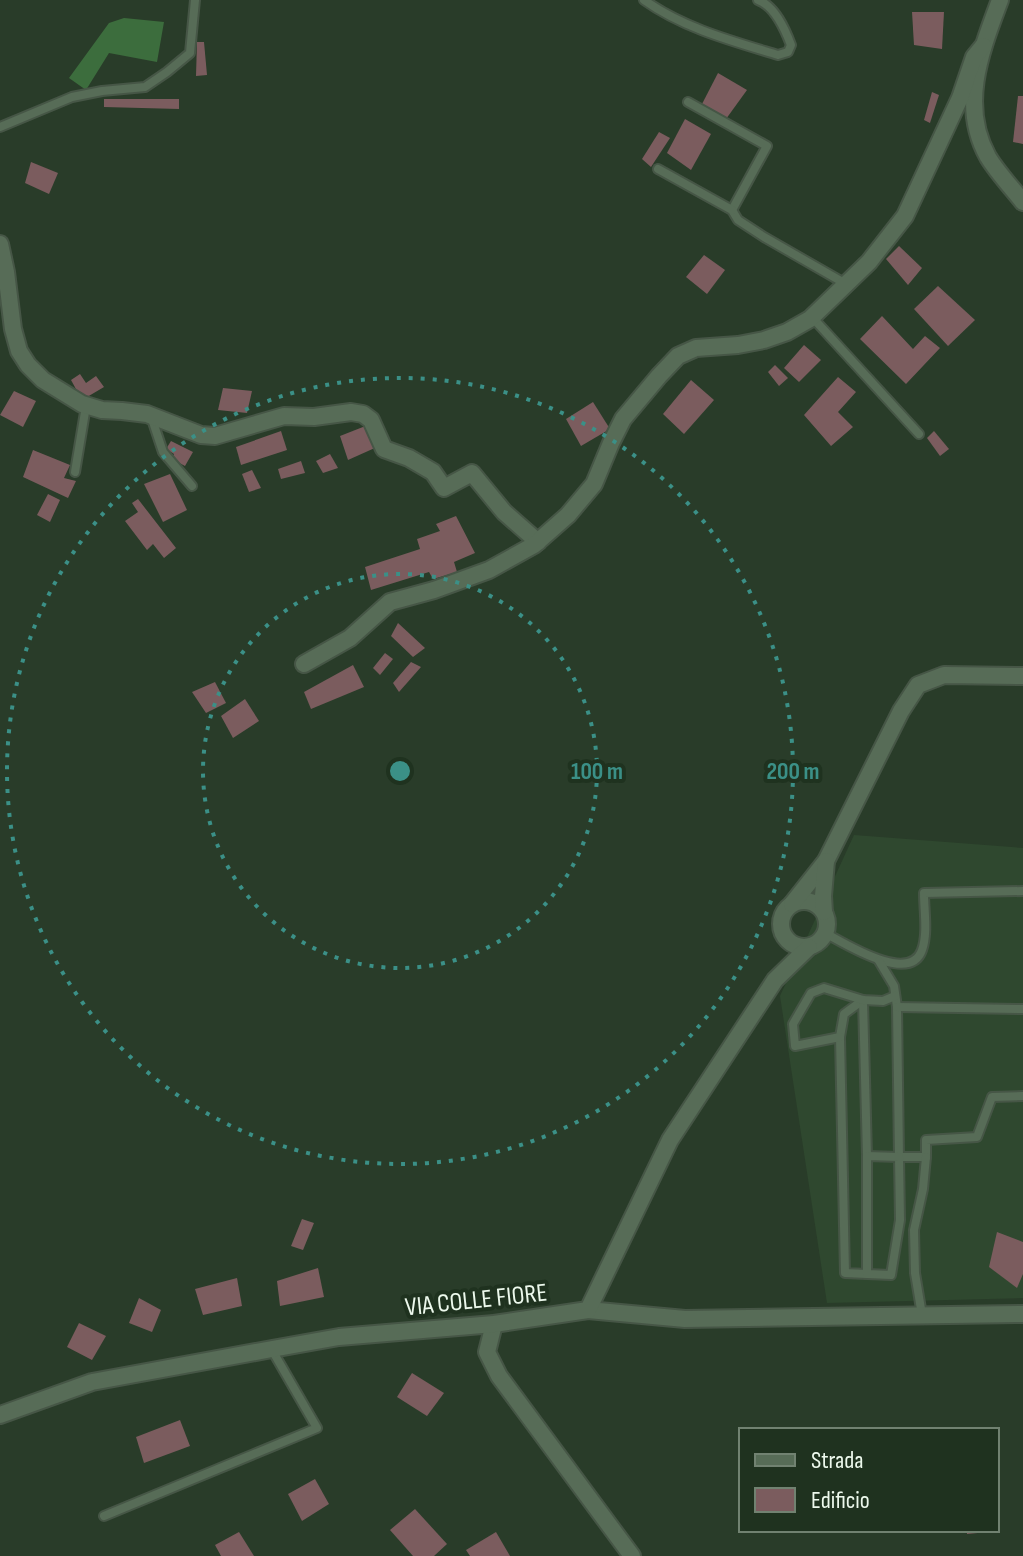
<svg xmlns="http://www.w3.org/2000/svg" width="1023" height="1556" font-family="'Sofia Sans Condensed',sans-serif">
	<style>
		.built { fill: #2f482f }
		.green { fill: #3c6d3d }
		.building { fill: #7b5c5e }
		.lines { fill: none; stroke-linecap: round; stroke-linejoin: round }
		.service-casing { stroke: #465646; stroke-width: 12 }
		.minor-casing { stroke: #465646; stroke-width: 20 }
		.service { stroke: #576c57; stroke-width: 8 }
		.minor { stroke: #576c57; stroke-width: 16 }
		.ring { fill: none; stroke: #3b9087; stroke-width: 4; stroke-dasharray: 4 8 }
		.labels { text-anchor: middle; stroke-width: 8; stroke-linejoin: round; paint-order: stroke }
		.street-label { font-size: 26px; fill: #edf9ed; stroke: #1f321f }
		.centre { fill: #3b9087; stroke: #1f321f; stroke-width: 4 }
		.ring-label { font-size: 24px; text-anchor: middle; font-weight: bold; fill: #3b9087; stroke: #1f321f; stroke-width: 8; stroke-linejoin: round; paint-order: stroke }
	</style>
	<rect width="100%" height="100%" fill="#293c29"/>
	<polygon class="built" points="854,835 1023,848 1023,1298 827,1303 780,996"/>
	<polygon class="green" points="124,18 164,22 157,62 109,53 86,90 69,78 109,23"/>
	<g class="building">
		<polygon points="912,12 944,12 942,49 914,45"/>
		<polygon points="197,42 204,42 207,75 196,76"/>
		<polygon points="718,73 747,90 726,119 702,104"/>
		<polygon points="932,92 939,95 930,123 924,120"/>
		<polygon points="1018,96 1023,96 1023,144 1013,142"/>
		<polygon points="104,99 179,99 179,109 104,107"/>
		<polygon points="685,119 711,134 691,170 667,153"/>
		<polygon points="659,132 670,138 651,167 642,159"/>
		<polygon points="31,162 58,173 49,194 25,183"/>
		<polygon points="899,246 922,268 908,285 886,259"/>
		<polygon points="704,255 725,270 707,294 686,277"/>
		<polygon points="938,286 975,320 948,346 914,309"/>
		<polygon points="882,316 913,349 925,336 940,348 906,384 860,339"/>
		<polygon points="804,345 821,360 799,382 784,368"/>
		<polygon points="775,365 788,378 779,386 768,372"/>
		<polygon points="80,374 86,383 96,376 104,387 82,400 71,380"/>
		<polygon points="838,377 856,392 838,412 853,427 831,446 804,415"/>
		<polygon points="691,380 714,400 684,434 663,414"/>
		<polygon points="223,388 252,391 247,413 218,410"/>
		<polygon points="14,391 36,401 23,427 0,415"/>
		<polygon points="593,402 610,429 581,446 566,419"/>
		<polygon points="368,425 377,447 348,460 340,436"/>
		<polygon points="281,431 287,450 241,465 236,447"/>
		<polygon points="934,431 949,449 940,456 927,438"/>
		<polygon points="171,441 193,452 185,466 172,459 174,454 166,449"/>
		<polygon points="33,450 70,465 64,478 76,481 68,498 23,477"/>
		<polygon points="330,454 338,468 323,473 316,461"/>
		<polygon points="301,461 305,473 281,479 278,469"/>
		<polygon points="252,470 261,488 249,492 242,474"/>
		<polygon points="170,474 187,510 163,522 144,484"/>
		<polygon points="48,494 60,500 50,522 37,515"/>
		<polygon points="138,499 176,548 164,558 153,544 147,550 125,521 138,512 132,503"/>
		<polygon points="456,516 475,553 454,562 457,572 433,579 429,572 371,590 365,567 420,549 417,539 440,531 436,524"/>
		<polygon points="398,623 425,648 413,657 391,636"/>
		<polygon points="385,653 393,659 380,675 373,668"/>
		<polygon points="411,662 421,667 399,692 393,683"/>
		<polygon points="353,665 364,687 311,709 304,692"/>
		<polygon points="215,682 226,703 206,713 192,692"/>
		<polygon points="245,699 259,721 233,738 221,716"/>
		<polygon points="302,1219 314,1223 303,1250 291,1246"/>
		<polygon points="997,1232 1023,1242 1023,1274 1017,1288 989,1267"/>
		<polygon points="318,1268 324,1297 280,1306 277,1281"/>
		<polygon points="237,1278 242,1306 203,1315 195,1289"/>
		<polygon points="139,1298 161,1310 152,1332 129,1323"/>
		<polygon points="79,1323 106,1336 92,1360 67,1347"/>
		<polygon points="412,1373 444,1393 427,1416 397,1397"/>
		<polygon points="180,1420 190,1446 144,1463 136,1437"/>
		<polygon points="315,1479 329,1504 302,1521 288,1494"/>
		<polygon points="415,1509 447,1544 434,1556 413,1556 390,1530"/>
		<polygon points="967,1530 988,1530 988,1532 967,1534"/>
		<polygon points="239,1532 254,1556 221,1556 215,1545"/>
		<polygon points="496,1532 510,1556 470,1556 466,1550"/>
	</g>
	<g class="lines">
		<defs>
			<g id="service">
				<path d="M644,0C683,28 732,41 778,55L788,52L791,45C785,29 775,6 758,0"/>
				<polyline points="688,102 767,146 732,210 738,220 764,237 846,284"/>
				<polyline points="0,127 72,97 102,91 145,87 167,72 190,53 195,0"/>
				<polyline points="658,169 732,210"/>
				<polyline points="812,317 919,434"/>
				<polyline points="151,416 163,452 192,486"/>
				<polyline points="75,472 86,406"/>
				<path d="M825,933C844,943 910,985 922,950C928,933 924,911 924,893L1023,891"/>
				<polyline points="879,961 894,986 897,1007 899,1157 926,1157 926,1140 977,1137 992,1097 1023,1096"/>
				<polyline points="863,1000 844,1014 840,1037 845,1273 867,1274"/>
				<polyline points="863,1000 867,1156"/>
				<polyline points="897,1007 1023,1009"/>
				<polyline points="840,1037 795,1046 793,1024 811,993 824,988 863,1000 883,1001 895,996"/>
				<polygon points="867,1156 899,1157 900,1220 891,1275 867,1274"/>
				<polyline points="922,1315 915,1273 914,1230 923,1189 926,1157"/>
				<polyline points="104,1516 317,1428 272,1350"/>
			</g>
			<g id="minor">
				<path d="M1000,0C981,51 959,105 988,157C997,172 1012,188 1023,202"/>
				<polyline points="0,244 6,272 13,329 19,351 28,365 43,380 82,404 102,410 122,411 147,414 201,435 215,436 284,416 314,417 351,412 363,414 371,420 384,449 409,458 433,472 444,488 472,473 504,512 538,542"/>
				<polyline points="304,664 350,638 390,602 434,590 489,570 534,545 568,515 594,484 611,443 623,419 659,376 678,356 696,348 738,345 764,340 787,332 810,319 869,262 905,216 960,98 974,57 983,46"/>
				<circle cx="804" cy="924" r="23"/>
				<polyline points="792,904 826,861 901,711 918,685 944,675 1023,676"/>
				<polyline points="824,912 823,896 826,861"/>
				<polyline points="588,1310 685,1319 1023,1314"/>
				<polyline points="494,1324 487,1352 499,1376 632,1556"/>
				<polyline points="0,1415 92,1382 272,1349 339,1337 494,1324 588,1310 670,1140 775,980 809,947"/>
			</g>
		</defs>
		<use href="#service" class="service-casing"/>
		<use href="#minor" class="minor-casing"/>
		<use href="#service" class="service"/>
		<use href="#minor" class="minor"/>
	</g>
	<g class="ring">
		<circle cx="400" cy="771" r="197"/>
		<circle cx="400" cy="771" r="393"/>
	</g>
	<g class="labels">
		<g class="street-label">
			<text transform="translate(476 1299) rotate(-6)" y="9">VIA COLLE FIORE</text>
		</g>
	</g>
	<circle cx="400" cy="771" r="12" class="centre"/>
	<g class="ring-label">
		<text x="597" y="779">100 m</text>
		<text x="793" y="779">200 m</text>
	</g>
	<rect x="739" y="1428" width="260" height="104" fill="#1f321f" stroke="#718271" stroke-width="2"/>
	<rect x="755" y="1454" width="40" height="12" fill="#576c57" stroke="#718271" stroke-width="2"/>
	<text x="811" y="1468" font-size="24" fill="#edf9ed">Strada</text>
	<rect x="755" y="1488" width="40" height="24" fill="#7b5c5e" stroke="#718271" stroke-width="2"/>
	<text x="811" y="1508" font-size="24" fill="#edf9ed">Edificio</text>
</svg>
